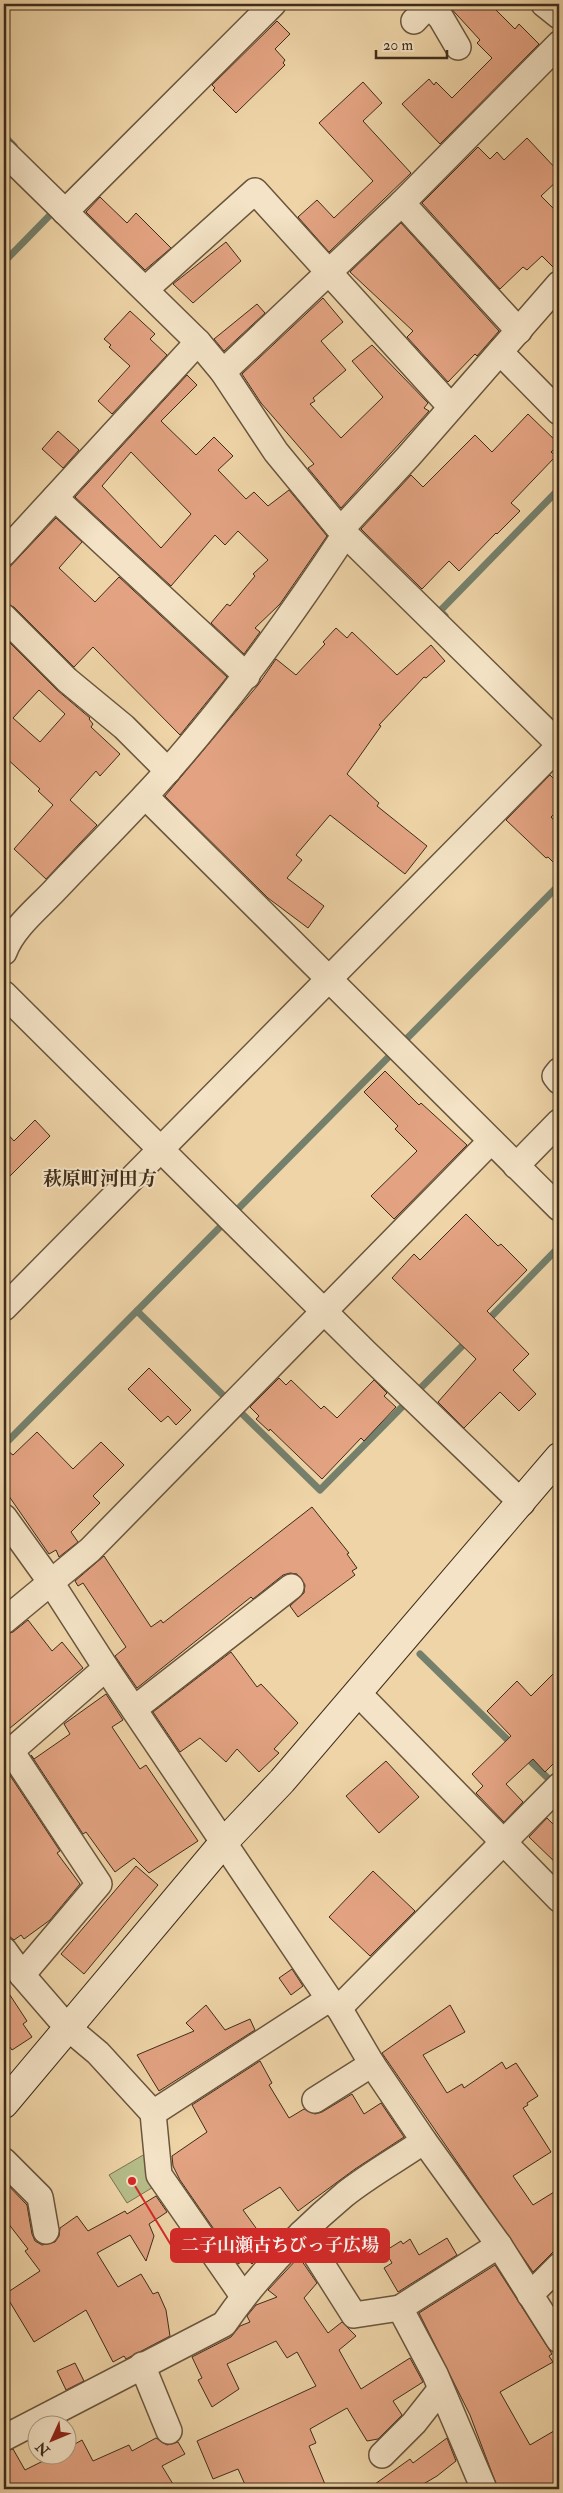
<svg xmlns="http://www.w3.org/2000/svg" width="563" height="2493" font-family="'IM FELL Double Pica','Noto Serif JP',serif">
	<style>
		.green { fill: #b6bd89; stroke: #7a7452 }
		.lines { fill: none; stroke-linecap: round; stroke-linejoin: round }
		.stream { stroke: #75806c; stroke-width: 7 }
		.building { fill: #e3a382; stroke: #3e2c1a; fill-rule: evenodd }
		.street-casing { stroke: #6a563d; stroke-width: 28 }
		.secondary-casing { stroke: #3e2c1a; stroke-width: 30 }
		.street { stroke: #f4e3c6; stroke-width: 25 }
		.secondary { stroke: #f4e3c6; stroke-width: 28 }
		.labels { text-anchor: middle; stroke-width: 4; stroke-linejoin: round; paint-order: stroke }
		.quarter-label { font-size: 19px; font-weight: bold; fill: #3e2c1a; stroke: #f4e3c6 }
		.leader { fill: none; stroke: #d62828; stroke-width: 2 }
		.callout-dot { fill: #d62828; stroke: #f4e3c6; stroke-width: 2 }
		.callout { fill: #d62828; stroke: #d62828; stroke-width: 2 }
		.callout-label { font-size: 18px; text-anchor: middle; font-weight: bold; fill: #fff }
	</style>
	<rect width="100%" height="100%" fill="#eed4a7"/>
	<filter id="stains"><feTurbulence type="fractalNoise" baseFrequency=".004" numOctaves="4"/><feColorMatrix values="0 0 0 0 .2 0 0 0 0 .09 0 0 0 0 .02 0 0 0 .5 -.17"/></filter>
	<radialGradient id="worn" r=".72"><stop offset=".6" stop-color="#630" stop-opacity="0"/><stop offset="1" stop-color="#630" stop-opacity=".3"/></radialGradient>
	<polygon class="green" points="150,2151 155,2186 127,2203 109,2175"/>
	<g class="lines">
		<g class="stream">
			<polyline points="4,136 14,146"/>
			<polyline points="4,262 53,212"/>
			<polyline points="445,616 440,611 559,489"/>
			<polyline points="137,1311 320,1490 468,1340"/>
			<polyline points="486,1322 559,1247"/>
			<polyline points="4,1445 559,885"/>
			<polyline points="420,1654 514,1746"/>
			<polyline points="524,1755 554,1784"/>
		</g>
	</g>
	<g class="building">
		<polygon points="447,4 490,4 515,29 519,24 539,44 440,144 402,104 429,79 434,85 436,82 452,98 492,58 477,43 480,40"/>
		<polygon points="277,21 290,34 275,49 285,60 283,63 285,65 236,113 213,90 215,88 212,85"/>
		<polygon points="363,82 382,103 363,121 411,173 329,252 298,217 317,200 334,218 373,181 319,123"/>
		<polygon points="527,138 559,172 559,179 541,196 559,214 559,270 556,270 542,256 527,270 523,267 500,289 422,203 478,147 490,159 497,152 504,160"/>
		<polygon points="100,197 127,223 136,213 171,248 145,270 86,212"/>
		<polygon points="401,223 499,331 477,356 475,354 448,382 407,337 413,331 350,272"/>
		<polygon points="226,242 241,261 193,303 173,284"/>
		<polygon points="323,298 343,322 321,341 346,370 313,398 315,401 310,404 341,438 383,397 352,361 372,345 428,403 424,408 429,411 341,508 308,468 314,464 261,403 242,374"/>
		<polygon points="257,304 265,313 224,351 214,339"/>
		<polygon points="130,311 155,334 150,339 167,355 112,414 98,401 130,366 109,347 111,345 104,339"/>
		<path d="M187,375L197,385L161,421L196,455L214,437L233,456L218,470L246,499L254,492L268,506L289,490L327,536L280,604L255,628L260,632L244,654L211,623L227,604L230,606L255,576L253,574L268,560L238,531L225,545L215,535L171,586L75,497ZM131,452L191,514L161,548L102,486Z"/>
		<polygon points="528,414 559,444 551,452 556,456 511,503 520,511 497,534 496,533 459,571 449,561 422,589 361,529 411,475 423,487 475,435 492,452"/>
		<polygon points="58,431 79,450 63,468 42,449"/>
		<polygon points="56,518 82,542 59,568 95,602 119,577 227,677 180,735 93,647 74,667 14,607 4,603 4,573"/>
		<polygon points="336,628 347,638 352,632 397,675 431,645 445,661 426,678 424,677 379,725 381,726 347,774 379,803 377,806 427,846 405,874 330,815 296,855 302,860 287,878 324,906 308,928 268,898 165,796 258,685 276,659 296,675 325,644 323,642"/>
		<path d="M4,637L57,690L90,718L89,719L93,724L91,727L120,754L100,776L96,771L70,800L97,825L46,879L14,849L53,805L38,791L40,789L4,756ZM39,690L65,714L40,742L13,718Z"/>
		<polygon points="550,775 559,784 559,809 551,817 559,826 559,868 548,857 546,858 506,820"/>
		<polygon points="385,1071 419,1105 421,1103 467,1145 394,1219 371,1196 417,1151 395,1129 398,1126 364,1092"/>
		<polygon points="35,1120 50,1136 4,1182 4,1130 14,1141"/>
		<polygon points="466,1214 498,1246 501,1244 527,1270 487,1311 529,1354 513,1370 536,1394 519,1411 500,1392 464,1428 438,1402 476,1359 392,1278 414,1254 420,1260"/>
		<polygon points="149,1368 191,1410 176,1425 168,1416 161,1422 128,1389"/>
		<polygon points="279,1378 286,1385 291,1380 321,1409 324,1406 337,1418 374,1380 387,1393 384,1396 396,1407 364,1441 361,1438 322,1479 270,1429 269,1431 256,1419 259,1416 250,1407"/>
		<polygon points="37,1432 73,1469 101,1442 124,1465 93,1496 100,1503 71,1532 78,1542 59,1557 56,1550 49,1554 4,1489 4,1448 13,1455"/>
		<polygon points="312,1507 349,1553 347,1554 357,1568 352,1571 355,1575 298,1617 290,1606 304,1593 305,1585 297,1574 290,1573 283,1575 253,1599 251,1597 137,1688 115,1656 126,1647 83,1583 78,1586 75,1581 104,1556 151,1627 161,1620 163,1623"/>
		<polygon points="28,1620 52,1651 62,1642 83,1668 4,1733 4,1635 13,1632"/>
		<polygon points="231,1652 257,1687 261,1684 298,1723 274,1749 279,1753 259,1772 237,1749 226,1762 200,1738 180,1752 153,1712"/>
		<polygon points="559,1668 559,1758 545,1772 533,1759 506,1784 523,1802 504,1822 476,1793 483,1786 472,1774 511,1736 487,1711 517,1681 531,1696"/>
		<polygon points="106,1694 123,1720 112,1727 140,1769 146,1765 198,1841 149,1873 134,1858 115,1872 86,1832 83,1834 31,1755 34,1759 70,1734 64,1724"/>
		<polygon points="386,1761 419,1797 379,1833 346,1796"/>
		<polygon points="4,1771 7,1771 60,1851 57,1853 80,1884 50,1920 24,1939 21,1935 14,1940 4,1932"/>
		<polygon points="547,1818 559,1830 559,1866 529,1837"/>
		<polygon points="136,1866 158,1885 84,1974 61,1954"/>
		<polygon points="373,1871 415,1911 370,1956 329,1917"/>
		<polygon points="292,1969 303,1986 291,1995 279,1978"/>
		<polygon points="4,1986 27,2021 23,2024 32,2037 12,2050 4,2039"/>
		<polygon points="206,2005 225,2030 250,2019 255,2030 159,2091 137,2055 194,2031 186,2023"/>
		<polygon points="450,2005 465,2032 423,2055 447,2093 462,2084 464,2088 502,2062 506,2069 516,2063 538,2096 527,2103 528,2105 523,2108 551,2152 513,2176 533,2205 559,2189 559,2246 533,2272 382,2053"/>
		<polygon points="260,2061 272,2083 269,2085 289,2118 304,2109 315,2114 322,2112 352,2094 364,2114 381,2103 404,2137 355,2169 298,2211 280,2187 243,2210 269,2246 252,2264 246,2259 238,2264 180,2180 173,2166 172,2156 207,2132 192,2105"/>
		<polygon points="4,2181 27,2205 32,2234 35,2241 42,2245 55,2242 59,2236 60,2228 77,2216 88,2231 125,2211 127,2214 156,2196 167,2212 149,2224 154,2236 146,2261 130,2235 97,2253 118,2287 141,2274 153,2294 158,2292 166,2310 170,2336 126,2359 124,2356 113,2362 86,2310 34,2342 5,2294 40,2271 25,2251 28,2249 4,2218"/>
		<polygon points="447,2238 457,2255 398,2292 384,2268 392,2263 385,2251 401,2241 403,2244 410,2239 419,2255"/>
		<polygon points="299,2257 317,2283 304,2298 328,2333 342,2322 356,2336 339,2350 361,2389 410,2358 423,2382 393,2401 402,2415 378,2439 367,2441 347,2408 310,2429 316,2443 309,2446 327,2489 247,2489 238,2469 213,2479 197,2441 316,2386 297,2352 287,2358 276,2341 227,2364 239,2389 212,2407 198,2380 202,2378 192,2357 231,2337 240,2326 250,2322 247,2316 256,2305 277,2297 268,2290"/>
		<polygon points="495,2265 552,2354 549,2356 553,2362 500,2392 530,2445 559,2428 559,2489 498,2489 470,2415 419,2313"/>
		<polygon points="75,2363 84,2381 66,2390 57,2371"/>
		<polygon points="156,2438 167,2445 178,2442 185,2454 162,2466 176,2489 4,2489 4,2452 13,2449 25,2470 53,2456 68,2456 68,2448 82,2440 93,2461 129,2445 132,2451"/>
		<polygon points="447,2438 456,2461 437,2476 415,2489 368,2489 410,2459 413,2463"/>
	</g>
	<g class="lines">
		<defs>
			<g id="street">
				<polyline points="544,4 559,16"/>
				<polyline points="429,5 441,18 458,47"/>
				<polyline points="414,21 430,4"/>
				<polyline points="4,152 198,342 223,372 276,452 337,526 559,744"/>
				<polyline points="402,203 519,331"/>
				<polyline points="65,212 273,4"/>
				<polyline points="146,289 255,191 451,407"/>
				<polyline points="500,352 559,412"/>
				<polyline points="223,372 402,203 559,44"/>
				<polyline points="55,498 247,676"/>
				<polyline points="4,553 198,342"/>
				<polyline points="4,617 67,680 124,727 168,771"/>
				<polyline points="145,796 559,1208"/>
				<path d="M4,952C13,928 37,909 54,891C88,855 123,820 156,784C227,706 288,621 346,533L345,525L408,457L559,284"/>
				<polyline points="4,994 366,1353 522,1503"/>
				<polyline points="559,1071 555,1076 559,1081"/>
				<polyline points="516,1166 559,1122"/>
				<polyline points="4,1308 559,746"/>
				<polyline points="4,1517 50,1581 106,1668 329,1999 339,2008 372,2064 424,2141 499,2245 559,2340"/>
				<polyline points="4,1621 90,1550 491,1141"/>
				<polyline points="357,1692 559,1899"/>
				<polyline points="134,1709 291,1587"/>
				<polyline points="11,1751 99,1884 22,1975"/>
				<polyline points="4,1757 106,1668"/>
				<polyline points="4,1950 22,1975 67,2027 98,2053 153,2113 159,2175 243,2296"/>
				<polyline points="339,2008 559,1786"/>
				<polyline points="315,2100 372,2064"/>
				<polyline points="153,2113 329,1999"/>
				<polyline points="4,2161 40,2197 46,2231"/>
				<polyline points="302,2233 354,2315 400,2308 435,2374 484,2489"/>
				<polyline points="530,2295 559,2266"/>
				<polyline points="400,2308 499,2245"/>
				<polyline points="142,2365 169,2431"/>
				<path d="M4,2438L224,2324C257,2276 300,2232 344,2195C369,2175 398,2159 424,2141"/>
				<polyline points="382,2455 414,2423 440,2390"/>
			</g>
			<polyline id="secondary" points="4,2104 224,1842 282,1781 559,1457"/>
		</defs>
		<use href="#street" class="street-casing"/>
		<use href="#secondary" class="secondary-casing"/>
		<use href="#street" class="street"/>
		<use href="#secondary" class="secondary"/>
	</g>
	<g class="labels">
		<g class="quarter-label">
			<text x="100" y="1185">萩原町河田方</text>
		</g>
	</g>
	<path class="leader" d="M132 2181L171 2245"/>
	<circle class="callout-dot" cx="132" cy="2181" r="5"/>
	<rect class="callout" x="171" y="2229" width="218" height="33" rx="5"/>
	<g class="callout-label">
		<text x="280" y="2251">二子山瀬古ちびっ子広場</text>
	</g>
	<rect width="563" height="2493" fill="none" stroke="#eed4a7" stroke-width="20"/>
	<rect x="5" y="5" width="553" height="2483" fill="none" stroke="#3e2c1a" stroke-width="2.5"/>
	<rect x="10" y="10" width="543" height="2473" fill="none" stroke="#3e2c1a"/>
	<g transform="translate(52 2440) rotate(226)"><circle r="24" fill="#f4e3c6" stroke="#ab9a81"/>
	<path d="M0-4L9 19L0 12L-9 19Z" fill="#8f2418"/>
	<text y="-8" font-size="14" font-weight="bold" text-anchor="middle" fill="#3e2c1a">N</text>
	</g>
	<path d="M376 50v8h71v-8" fill="none" stroke="#3e2c1a" stroke-width="2.5"/>
	<text x="383" y="50" font-size="15" fill="#3e2c1a" stroke="#f4e3c6" stroke-width="4" paint-order="stroke">20 m</text>
	<rect width="100%" height="100%" filter="url(#stains)"/>
	<rect width="100%" height="100%" fill="url(#worn)"/>
</svg>
